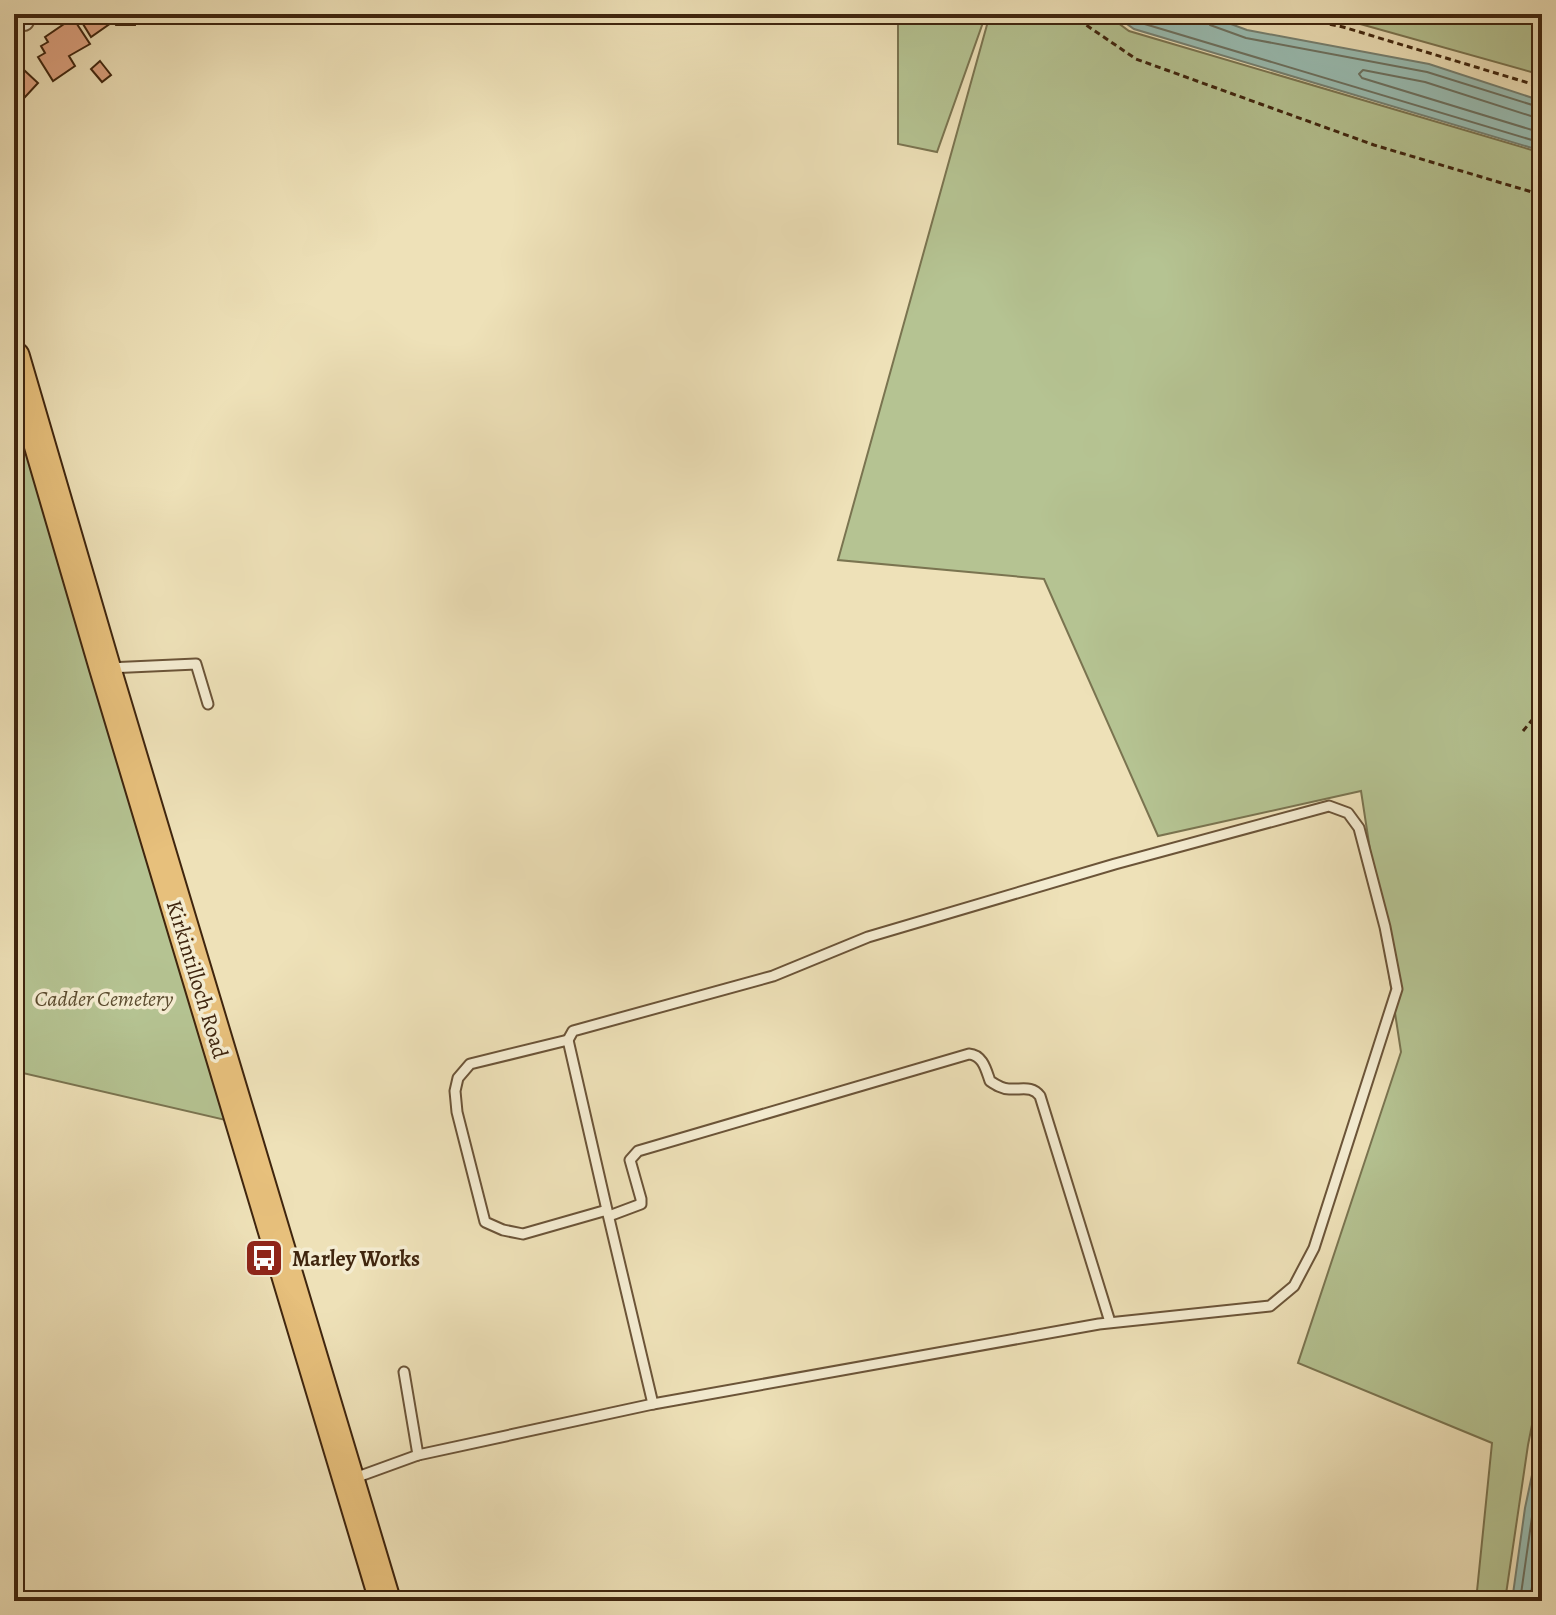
<svg xmlns="http://www.w3.org/2000/svg" width="1556" height="1615" font-family="Alegreya,serif">
	<style>
		.green { fill: #b5c392; stroke: #7a7450; stroke-width: 2 }
		.water { fill: #99bdb3; stroke: #758071; stroke-width: 2 }
		.lines { fill: none; stroke-linecap: round; stroke-linejoin: round }
		.shore { stroke: #6c7160; stroke-width: 2 }
		.building { fill: #dda280; stroke: #3f250e; stroke-width: 2 }
		.lane-casing { stroke: #6b5438; stroke-width: 13 }
		.street-casing { stroke: #6b5438; stroke-width: 22 }
		.primary-casing { stroke: #3f250e; stroke-width: 34 }
		.path { stroke: #3f250e; stroke-width: 3; stroke-dasharray: 6 4; stroke-linecap: butt }
		.lane { stroke: #f4ecd1; stroke-width: 9 }
		.street { stroke: #f4ecd1; stroke-width: 18 }
		.primary { stroke: #e7c07c; stroke-width: 30 }
		.labels { text-anchor: middle; stroke-width: 7; stroke-linejoin: round; paint-order: stroke }
		.street-label { font-size: 22px; fill: #3f250e; stroke: #f4ecd1 }
		.park-label { font-size: 22px; font-style: italic; fill: #5c4c2f; stroke: #f4ecd1 }
		.poi-label { font-size: 22px; font-weight: bold; fill: #3f250e; stroke: #f4ecd1; text-anchor: start }
	</style>
	<rect width="100%" height="100%" fill="#eee1b8"/>
	<filter id="stains"><feTurbulence type="fractalNoise" baseFrequency=".0025" numOctaves="4"/><feColorMatrix values="0 0 0 0 .2 0 0 0 0 .09 0 0 0 0 .02 0 0 0 .5 -.17"/></filter>
	<radialGradient id="worn" r=".72"><stop offset=".6" stop-color="#630" stop-opacity="0"/><stop offset="1" stop-color="#630" stop-opacity=".3"/></radialGradient>
	<g class="green">
		<polygon points="898,14 986,14 937,152 898,144"/>
		<polygon points="990,14 1106,14 1129,31 1542,153 1542,1375 1528,1445 1505,1601 1476,1601 1492,1443 1298,1363 1401,1052 1361,791 1158,836 1044,579 838,560"/>
		<polygon points="1328,14 1542,14 1542,75 1346,20"/>
		<polygon points="14,385 234,1122 14,1071"/>
	</g>
	<g class="water">
		<polygon points="1113,14 1204,14 1247,30 1429,64 1542,101 1542,151 1134,29"/>
		<polygon points="1542,1428 1542,1601 1512,1601 1525,1508"/>
	</g>
	<g class="lines">
		<g class="shore">
			<polyline points="1127,14 1138,22 1542,143"/>
			<polyline points="1205,14 1206,20 1210,25 1246,38 1427,72 1542,108"/>
			<polyline points="1542,118 1534,117 1425,82 1363,70 1359,74 1362,78 1542,133"/>
			<polyline points="1520,1601 1533,1510 1542,1467"/>
			<polyline points="1530,1601 1542,1518"/>
		</g>
	</g>
	<g class="building">
		<polygon points="98,14 136,14 135,25 116,25 114,21 91,37 83,24"/>
		<polygon points="73,18 90,44 69,56 75,66 53,81 38,57 45,53 41,46 48,42 45,37"/>
		<polygon points="100,61 111,75 102,82 91,69"/>
		<polygon points="24,70 38,83 14,109 14,72 19,76"/>
	</g>
	<g class="lines">
		<defs>
			<g id="lane">
				<polyline points="108,668 196,664 208,704"/>
				<polyline points="568,1040 573,1031 773,976 868,937 1115,864 1329,806 1348,813 1359,828 1385,927 1397,989 1314,1248 1294,1286 1270,1306 1099,1324 653,1404"/>
				<path d="M609,1216L641,1204V1199L630,1160L638,1151L969,1054C983,1055 986,1070 990,1081C996,1085 1002,1089 1009,1089C1021,1090 1032,1085 1040,1096L1110,1322"/>
				<polyline points="404,1372 418,1455"/>
				<polyline points="352,1479 418,1455 653,1404 607,1210 523,1234 503,1230 485,1222 457,1112 455,1091 458,1078 470,1064 568,1040 607,1210"/>
			</g>
			<polyline id="street" points="24,21 25,14"/>
			<polyline id="primary" points="14,357 105,668 385,1601"/>
		</defs>
		<use href="#lane" class="lane-casing"/>
		<use href="#street" class="street-casing"/>
		<use href="#primary" class="primary-casing"/>
		<g class="path">
			<polyline points="1070,14 1136,59 1374,145 1542,195"/>
			<polyline points="1281,14 1343,27 1542,87"/>
			<polyline points="1523,731 1542,708"/>
		</g>
		<use href="#lane" class="lane"/>
		<use href="#street" class="street"/>
		<use href="#primary" class="primary"/>
	</g>
	<defs>
		<symbol id="bus-square" viewBox="-11 -11 22 22"><rect x="-9" y="-9" width="18" height="18" rx="4" fill="#8f2418" stroke="#f4ecd1"/><path d="M-5-6H5V4H4V6H2V4H-2V6H-4V4H-5ZM-3.5-4V0h7V-4ZM-3.5 1.2v1.5H-2V1.2ZM2 1.2v1.5H3.5V1.2Z" fill="#fff"/></symbol>
	</defs>
	<g fill-rule="evenodd">
		<use href="#bus-square" x="242" y="1236" width="44" height="44"/>
	</g>
	<g class="labels">
		<g class="street-label">
			<text transform="translate(198 979) rotate(73)" y="8">Kirkintilloch Road</text>
		</g>
		<g class="park-label">
			<text x="104" y="1006">Cadder Cemetery</text>
		</g>
		<g class="poi-label">
			<text x="292" y="1266">Marley Works</text>
		</g>
	</g>
	<rect width="1556" height="1615" fill="none" stroke="#eee1b8" stroke-width="48"/>
	<rect x="16" y="16" width="1524" height="1583" fill="none" stroke="#3f250e" stroke-width="4"/>
	<rect x="24" y="24" width="1508" height="1567" fill="none" stroke="#3f250e" stroke-width="2"/>
	<rect width="100%" height="100%" filter="url(#stains)"/>
	<rect width="100%" height="100%" fill="url(#worn)"/>
</svg>
